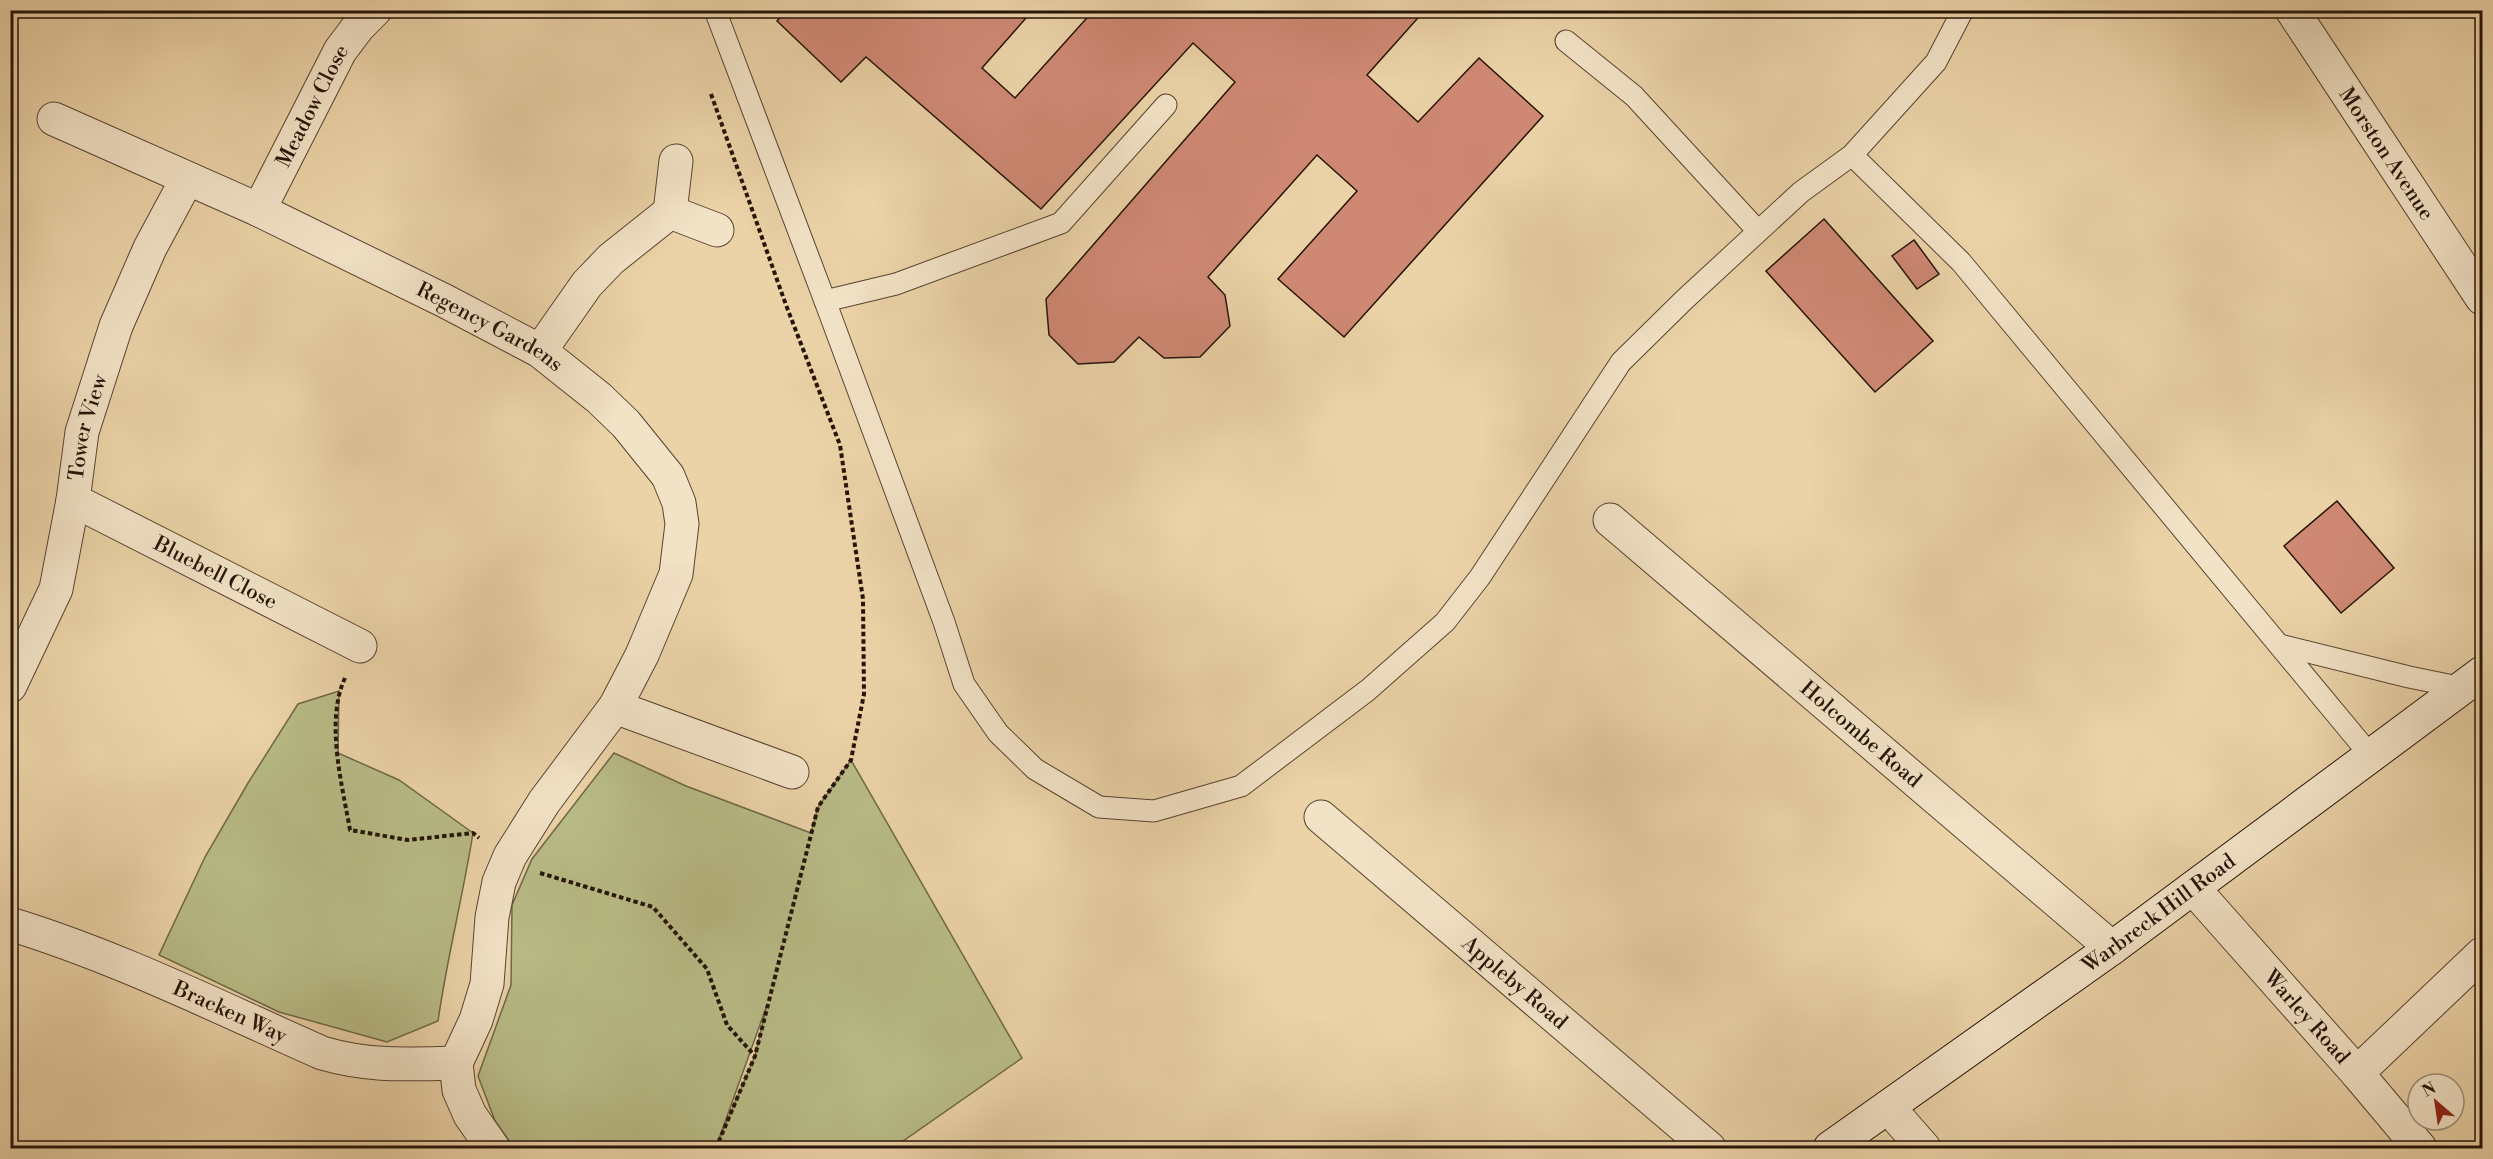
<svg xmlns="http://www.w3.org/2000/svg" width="2493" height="1159" font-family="'Libre Bodoni',serif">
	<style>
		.green { fill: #b8bb86; stroke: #6e6848; stroke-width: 1.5; fill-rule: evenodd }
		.building { fill: #cf8874; stroke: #251409; stroke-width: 1.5 }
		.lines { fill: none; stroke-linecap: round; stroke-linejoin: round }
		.lane-casing { stroke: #564430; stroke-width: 23 }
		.street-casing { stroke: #564430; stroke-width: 35 }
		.secondary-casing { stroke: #251409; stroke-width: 35 }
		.path { stroke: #251409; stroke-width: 4; stroke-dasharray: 4.5 3; stroke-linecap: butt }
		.lane { stroke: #f2e2c6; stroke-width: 21 }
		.street { stroke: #f2e2c6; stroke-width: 33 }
		.secondary { stroke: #f2e2c6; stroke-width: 33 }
		.labels { text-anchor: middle; stroke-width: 4.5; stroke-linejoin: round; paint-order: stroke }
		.street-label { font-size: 21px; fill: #251409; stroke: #f2e2c6 }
	</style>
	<rect width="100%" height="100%" fill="#ebd2a7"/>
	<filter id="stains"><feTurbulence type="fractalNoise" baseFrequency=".00333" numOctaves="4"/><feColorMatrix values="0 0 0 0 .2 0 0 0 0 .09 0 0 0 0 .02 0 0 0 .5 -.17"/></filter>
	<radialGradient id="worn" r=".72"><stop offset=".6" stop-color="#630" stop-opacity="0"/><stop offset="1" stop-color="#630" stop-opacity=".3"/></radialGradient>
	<g class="green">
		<path d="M339,691L338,753L399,780L473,833C463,896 447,958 438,1021L387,1042L279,1012L159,955L205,857L248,783L298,704Z"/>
		<path d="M614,753L686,786L811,833L818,807L851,760L1022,1058L893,1148H514L495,1121L478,1076L511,985L512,905L532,859ZM767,1005L755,1056L716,1147Z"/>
	</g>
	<g class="building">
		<polygon points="787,10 1033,10 982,68 1015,98 1094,10 1290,10 1298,18 1305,10 1425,10 1367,75 1418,122 1479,58 1543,116 1344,337 1278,279 1357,191 1317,155 1208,277 1225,295 1230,326 1200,357 1164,358 1139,337 1114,362 1078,364 1049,335 1046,299 1235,82 1193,43 1041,209 866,57 841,82 777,21"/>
		<polygon points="1467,10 1510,10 1507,14 1473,16"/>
		<polygon points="1824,219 1933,341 1875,392 1766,271"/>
		<polygon points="1914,240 1939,274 1917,289 1892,256"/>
		<polygon points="2337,501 2394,568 2341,613 2284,546"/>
	</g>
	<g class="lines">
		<defs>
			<g id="lane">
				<polyline points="715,10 825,301 944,622 964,684 998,733 1035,769 1099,807 1154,811 1241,786 1368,690 1445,622 1480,577 1621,362 1684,300 1801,192 1852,155 1936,62 1963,10"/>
				<polyline points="1566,41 1634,96 1758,231"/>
				<polyline points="1852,155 1961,262 2371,756"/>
				<polyline points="825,301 896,284 1061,223 1166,105"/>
				<polyline points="2280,645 2409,677 2463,688"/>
			</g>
			<g id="street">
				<path id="s1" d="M2292,10L2482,298"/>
				<path id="s2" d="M54,119L259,210L445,301L540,351L599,398L626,424L668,476L679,503L682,524L676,574L642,655L615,707L544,802L510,856L499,882L492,917L487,984L476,1020L456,1063L459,1090L470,1115L493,1148"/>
				<path id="s3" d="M259,210L340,51L358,27L375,10"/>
				<polyline points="670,212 717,230"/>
				<polyline points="540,351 587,284 611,259 670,212 676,161"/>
				<path id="s4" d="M73,500L360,646"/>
				<path id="s5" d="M1610,520L2112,948"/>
				<path id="s6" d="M10,686L56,589L73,500L82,432L116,326L150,248L187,179"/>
				<polyline points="615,707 792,772"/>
				<path id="s7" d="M1321,817L1709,1148"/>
				<path id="s8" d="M2193,888L2357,1073L2420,1148"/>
				<path id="s9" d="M10,924C118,957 220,1008 322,1053C370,1067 407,1064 456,1063"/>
				<polyline points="2357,1073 2482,954"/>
				<polyline points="1888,1107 1924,1148"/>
			</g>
			<g id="secondary">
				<path id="s10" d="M1830,1148L2112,948L2482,673"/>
			</g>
		</defs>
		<use href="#lane" class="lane-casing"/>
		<use href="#street" class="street-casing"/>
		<use href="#secondary" class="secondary-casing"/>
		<g class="path">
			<polyline points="711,94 786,305 840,445 863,599 864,694 851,760 818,807 755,1056"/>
			<path d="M345,678C325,721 342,784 350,830L408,840L473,833L479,838"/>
			<polyline points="540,873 653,907 707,969 727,1025 755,1056 716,1148"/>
		</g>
		<use href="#lane" class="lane"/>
		<use href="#street" class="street"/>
		<use href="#secondary" class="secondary"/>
	</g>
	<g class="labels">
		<g class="street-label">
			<text dy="7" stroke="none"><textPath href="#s3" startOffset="117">Meadow Close</textPath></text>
			<text dy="7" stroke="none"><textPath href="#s1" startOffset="172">Morston Avenue</textPath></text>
			<text dy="7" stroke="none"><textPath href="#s2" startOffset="483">Regency Gardens</textPath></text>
			<text dy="7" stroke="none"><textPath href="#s6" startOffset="272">Tower View</textPath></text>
			<text dy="7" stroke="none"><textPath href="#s4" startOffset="160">Bluebell Close</textPath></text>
			<text dy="7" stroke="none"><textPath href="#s5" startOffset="330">Holcombe Road</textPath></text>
			<text dy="7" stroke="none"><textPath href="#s10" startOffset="404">Warbreck Hill Road</textPath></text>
			<text dy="7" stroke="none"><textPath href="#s7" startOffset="255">Appleby Road</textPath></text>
			<text dy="7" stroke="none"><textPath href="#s9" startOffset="237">Bracken Way</textPath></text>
			<text dy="7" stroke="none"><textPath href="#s8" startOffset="172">Warley Road</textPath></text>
		</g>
	</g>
	<rect width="2493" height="1159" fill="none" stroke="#ebd2a7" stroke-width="36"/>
	<rect x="12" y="12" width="2469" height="1135" fill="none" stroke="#251409" stroke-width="3"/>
	<rect x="18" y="18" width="2457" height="1123" fill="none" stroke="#251409" stroke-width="1.5"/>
	<g transform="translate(2436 1102) rotate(331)"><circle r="28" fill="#f2e2c6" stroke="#a0907a" stroke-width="1.5"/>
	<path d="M0-4.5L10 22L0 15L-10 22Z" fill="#8f2418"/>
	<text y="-9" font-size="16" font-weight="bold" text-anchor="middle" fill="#251409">N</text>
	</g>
	<rect width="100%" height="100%" filter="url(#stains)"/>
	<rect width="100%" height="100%" fill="url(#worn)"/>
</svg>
